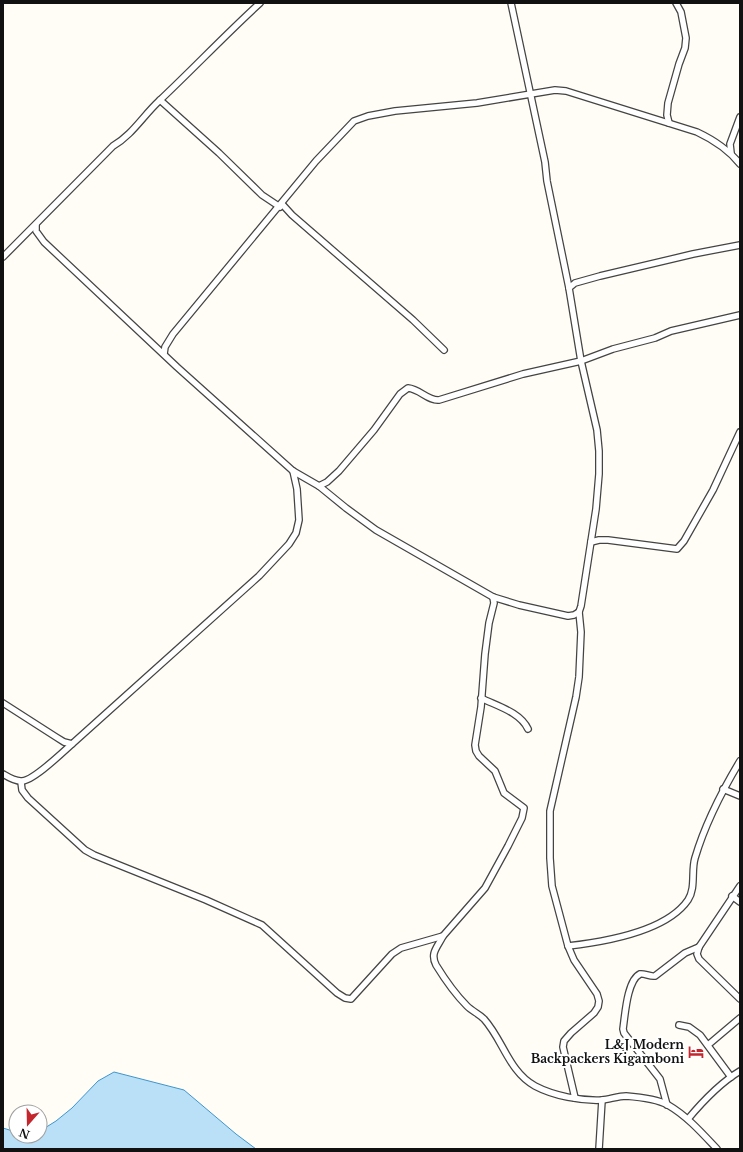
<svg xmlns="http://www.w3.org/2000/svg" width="743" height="1152" font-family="'Libre Baskerville',serif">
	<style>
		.water { fill: #b9e0f7; stroke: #3f96cf }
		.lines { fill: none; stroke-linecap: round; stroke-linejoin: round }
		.street-casing { stroke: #444; stroke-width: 8 }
		.street { stroke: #fff; stroke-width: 5.5 }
		.labels { text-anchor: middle; stroke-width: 4; stroke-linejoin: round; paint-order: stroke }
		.poi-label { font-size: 12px; font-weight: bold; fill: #111; stroke: #fff; text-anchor: end }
	</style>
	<rect width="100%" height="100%" fill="#fffdf5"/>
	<polygon class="water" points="114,1072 184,1090 236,1134 256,1149 3,1149 3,1128 16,1132 16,1136 40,1136 40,1131 56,1121 72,1108 98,1081"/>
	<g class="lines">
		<defs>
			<g id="street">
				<polyline points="511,3 545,162 547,181 569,288"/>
				<polyline points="160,100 219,153 262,195 280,207"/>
				<polyline points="669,123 667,115 668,103 679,64 685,48 686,38 681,12 676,3"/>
				<polyline points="731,153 730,144 740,117"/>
				<polyline points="282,204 292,215 413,320 444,350"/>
				<polyline points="36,225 36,231 44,242 177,367 293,471 319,486 346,508 376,530 493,597 519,605 568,616 574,615 579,612 581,606 596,509 599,474 599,451 597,430 581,361 569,288 575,283 600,276 693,254 740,245"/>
				<path d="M3,257L113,146C132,135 143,116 159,101C193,69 225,35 260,3"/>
				<path d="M164,354L165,347L173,334L316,161L354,121L368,116L395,111L477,103L555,90L566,91L697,132C714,140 728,149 740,164"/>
				<path d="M319,486L327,482L339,471L374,430L400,394L408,388C420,389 428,401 439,400L523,374L581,361L613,349L655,338L671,331L740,315"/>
				<polyline points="591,542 599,540 608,540 677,549 684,541 713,490 740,432"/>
				<path d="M481,698C497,706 520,712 528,729"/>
				<polyline points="3,703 56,737 64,742 72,744 259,576 289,544 296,533 299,520 297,489 293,471"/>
				<path d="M3,774C8,777 14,781 21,781C32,782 63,752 72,744"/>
				<polyline points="21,782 22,790 28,798 85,850 94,855 206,900 262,925 337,993 345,998 351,999 392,954 401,948 443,936 485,888 508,846 522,818 524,808 504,793 495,771 479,756 476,751 475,745 481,707 485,654 489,623 494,603 493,597"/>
				<polyline points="723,789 740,796"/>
				<polyline points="740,886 699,947 697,954 699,959 740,999"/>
				<polyline points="732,896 740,902"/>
				<path d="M443,936C437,948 430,953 436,965C444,978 456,995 467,1006C472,1011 479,1014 484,1019C503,1040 509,1072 535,1086C554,1096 581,1101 602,1100C610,1099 619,1096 626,1096C639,1097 657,1099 668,1105C687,1116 702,1133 717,1149"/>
				<path d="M568,946C603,942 666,932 688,900C696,888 691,871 695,858C705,824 722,791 740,761"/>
				<polyline points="679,1025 689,1027 700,1035 731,1077"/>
				<polyline points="708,1045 740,1018"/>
				<polyline points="575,1098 563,1047 564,1041 571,1033 594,1013 598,1007 599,1001 597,994 574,960 568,946 552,886 550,858 550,811 576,697 579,677 581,632 579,612"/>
				<path d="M667,1105L660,1079L624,1033L623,1029C625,1016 627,980 640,974C644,973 650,977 655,976L685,953L699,947"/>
				<path d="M688,1119C703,1101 720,1083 740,1071"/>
				<polyline points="599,1149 602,1100"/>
			</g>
		</defs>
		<use href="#street" class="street-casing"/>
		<use href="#street" class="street"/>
	</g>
	<defs>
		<symbol id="hotel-bare" viewBox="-9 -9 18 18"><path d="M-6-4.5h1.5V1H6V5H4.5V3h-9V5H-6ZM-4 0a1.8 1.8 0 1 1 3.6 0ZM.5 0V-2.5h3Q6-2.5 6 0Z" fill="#c4262e" stroke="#fff" stroke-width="2.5" paint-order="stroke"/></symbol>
	</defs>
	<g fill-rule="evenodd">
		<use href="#hotel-bare" x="685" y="1041" width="22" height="22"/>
	</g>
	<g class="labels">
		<g class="poi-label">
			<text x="684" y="1049">L&amp;J Modern<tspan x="684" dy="14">Backpackers Kigamboni</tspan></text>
		</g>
	</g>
	<rect width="743" height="1152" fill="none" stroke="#111111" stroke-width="8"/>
	<g transform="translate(28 1124) rotate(200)"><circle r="19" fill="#ffffff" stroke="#a0a0a0"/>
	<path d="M0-3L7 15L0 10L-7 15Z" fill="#c4262e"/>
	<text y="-6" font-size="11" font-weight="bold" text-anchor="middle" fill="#111111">N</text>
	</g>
</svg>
